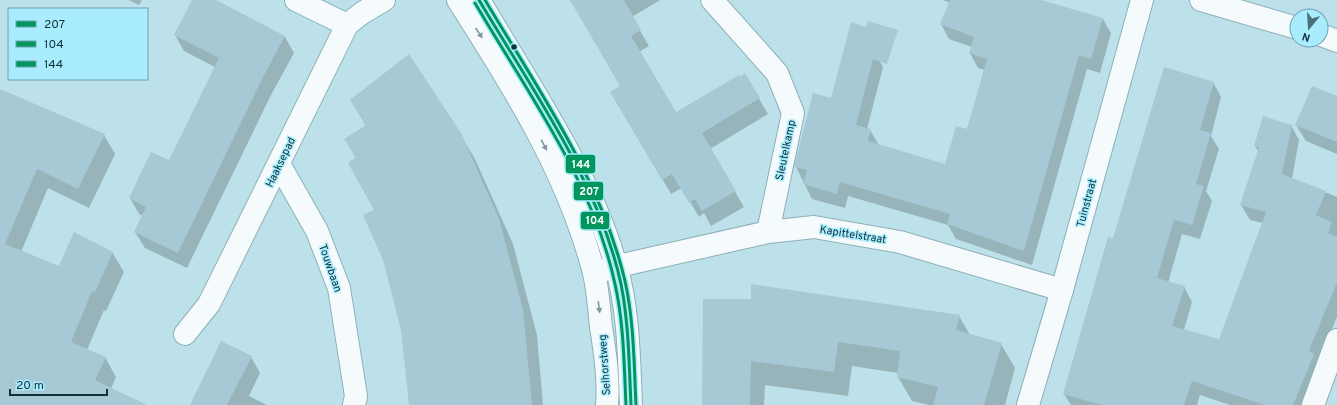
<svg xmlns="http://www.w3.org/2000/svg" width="1337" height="405" font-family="Overpass,sans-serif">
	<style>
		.shadow { fill: #0003 }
		.building { fill: #a7c8d5 }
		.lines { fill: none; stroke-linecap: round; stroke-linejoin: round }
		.minor-casing { stroke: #8eb0b7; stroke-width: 24 }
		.minor { stroke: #f5fafc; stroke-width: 22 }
		.bus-1-casing { stroke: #a9ecfe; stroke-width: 6 }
		.bus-2-casing { stroke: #a9ecfe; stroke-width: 6 }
		.bus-3-casing { stroke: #a9ecfe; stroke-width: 6 }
		.bus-1 { stroke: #00965e; stroke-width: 3 }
		.bus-2 { stroke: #00965e; stroke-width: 3 }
		.bus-3 { stroke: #00965e; stroke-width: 3 }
		.oneway { fill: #81969c }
		.bus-dot { fill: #0d333b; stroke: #a9ecfe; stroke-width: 1.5 }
		.labels { text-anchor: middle; stroke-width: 3; stroke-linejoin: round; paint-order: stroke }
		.street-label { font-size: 11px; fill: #0d333b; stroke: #a9ecfe }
		.line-badge { stroke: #a9ecfe; stroke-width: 1.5 }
		.badge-label { font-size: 11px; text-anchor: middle; font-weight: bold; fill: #fff }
	</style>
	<rect width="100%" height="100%" fill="#bde1ea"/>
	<g class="shadow">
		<polygon points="129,0 142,0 139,5"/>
		<polygon points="193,0 213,0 285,37 294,53 271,95 187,268 145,248 135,232 143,216 139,214 130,198 170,161 215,67 184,51 175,35"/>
		<polygon points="571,0 660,0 632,17 649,46 639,52 676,113 745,75 768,114 710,149 744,207 711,226 704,213 699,217 682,188 671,194 612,92 622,86"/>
		<polygon points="943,0 1039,0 1103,19 1111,33 1100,73 1087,69 1032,265 956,239 948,225 848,196 845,208 812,199 796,167 831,99 874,52 883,67 867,129 870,130 879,145 946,165 967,130 985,70 978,68 970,53 972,47 949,39 941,24 950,3"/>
		<polygon points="1213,82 1221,97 1211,136 1219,149 1206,191 1212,201 1200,239 1182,234 1168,283 1184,287 1192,302 1184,330 1220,341 1263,223 1250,220 1241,205 1259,152 1255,146 1291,125 1299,140 1292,179 1337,197 1337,317 1318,362 1307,405 1230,405 1200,395 1197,405 1071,405 1064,394 1113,240"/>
		<polygon points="0,90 104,135 115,154 89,208 48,188 21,252 60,267 112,252 124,272 106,311 104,310 87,350 105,357 116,377 111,389 134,405 0,405"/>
		<polygon points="1337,97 1337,154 1306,141 1296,125"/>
		<polygon points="351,100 460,134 475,159 513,244 537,335 543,405 410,405 402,330 375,211 356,158 346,140 366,126"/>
		<polygon points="704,300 959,316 970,335 1001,344 1015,368 1005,405 929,405 912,401 898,377 898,373 852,366 848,396 765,385 764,405 703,405"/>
		<polygon points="251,357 260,373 249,396 267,405 191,405"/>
	</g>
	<g class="building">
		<polygon points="192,0 216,0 285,36 262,79 178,253 134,232 146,207 129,198 151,152 169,160 219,58 174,35"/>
		<polygon points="570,0 624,0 641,30 631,36 676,112 739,75 740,77 745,73 760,98 702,133 736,191 702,211 695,199 689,203 672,174 662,180 610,92 620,86"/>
		<polygon points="950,0 1041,0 1103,18 1091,59 1079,55 1024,251 947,224 950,214 840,182 837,194 803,184 807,170 794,167 813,93 831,98 851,22 866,27 868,21 898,30 887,64 873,59 856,125 871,129 868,141 945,164 956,126 967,129 987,59 969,53 974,37 940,24"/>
		<polygon points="409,54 461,133 499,219 523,309 532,405 409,405 401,330 383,260 363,215 374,210 348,163 356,157 344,139 366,125 350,100"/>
		<polygon points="1164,67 1214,82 1200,130 1211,133 1196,184 1204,186 1192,225 1174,220 1157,278 1185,286 1172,326 1219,339 1266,212 1240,205 1259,147 1254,146 1263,116 1292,125 1282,174 1326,191 1316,215 1332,222 1328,233 1337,237 1337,282 1309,351 1314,354 1293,405 1265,405 1192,381 1184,405 1101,405 1063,394 1108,237 1113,238"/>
		<polygon points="1312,86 1337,96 1337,142 1295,125"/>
		<polygon points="0,89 105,134 78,189 37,169 5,244 59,266 74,232 113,252 95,292 92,291 71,342 106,357 95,380 147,405 0,405"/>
		<polygon points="751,284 960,315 956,330 1002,343 984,405 933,405 938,387 897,377 900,351 838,342 834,372 751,361 750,405 702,405 703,299 751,299"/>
		<polygon points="221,341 252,356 227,405 190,405"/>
	</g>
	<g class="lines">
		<defs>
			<g id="minor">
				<polyline points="296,0 347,25"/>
				<path d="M458,0C513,86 568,173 594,273C598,290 599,309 601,327C605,352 609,379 607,405"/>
				<path d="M479,0C527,83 591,174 616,266C629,311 629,359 631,405"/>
				<polyline points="712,0 777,73 793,113 768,232"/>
				<polyline points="1201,0 1297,28"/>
				<polyline points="1321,35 1337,41"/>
				<polyline points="279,164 317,231 339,288 356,396 354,405"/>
				<polyline points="594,273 627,264 768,232 814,227 900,242 1062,290"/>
				<polyline points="185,334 209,304 347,25 362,13 384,0"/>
				<polyline points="1028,405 1062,290 1142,0"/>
				<polyline points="1313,405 1337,340"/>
			</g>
		</defs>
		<use href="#minor" class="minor-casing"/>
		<use href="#minor" class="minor"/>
		<defs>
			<path id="bus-1" d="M479,0C531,88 599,182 621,284C629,324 629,365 631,405"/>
			<path id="bus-2" d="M475,3C527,92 593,181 615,284C624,324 624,365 626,405"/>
			<path id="bus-3" d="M485,0C538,89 601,179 625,281C634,321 634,364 636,405"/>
		</defs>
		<use href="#bus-1" class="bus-1-casing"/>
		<use href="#bus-2" class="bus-2-casing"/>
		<use href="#bus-3" class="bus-3-casing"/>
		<use href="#bus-1" class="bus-1"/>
		<use href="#bus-2" class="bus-2"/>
		<use href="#bus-3" class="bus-3"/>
	</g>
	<defs><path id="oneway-solid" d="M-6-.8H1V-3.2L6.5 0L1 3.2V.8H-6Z"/></defs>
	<g class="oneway">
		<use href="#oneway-solid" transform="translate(479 33) rotate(57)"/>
		<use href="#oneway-solid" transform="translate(544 145) rotate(62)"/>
		<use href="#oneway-solid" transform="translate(599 307) rotate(82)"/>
	</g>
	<circle class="bus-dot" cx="514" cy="47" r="3.5"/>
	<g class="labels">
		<g class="street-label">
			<text transform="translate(785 150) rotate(-78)" y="4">Sleutelkamp</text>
			<text transform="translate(280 162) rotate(-64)" y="4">Haaksepad</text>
			<text transform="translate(1086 203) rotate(-75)" y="4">Tuinstraat</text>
			<text transform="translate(853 234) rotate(9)" y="4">Kapittelstraat</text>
			<text transform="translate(331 268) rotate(71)" y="4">Touwbaan</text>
			<text transform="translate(604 365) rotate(-94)" y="4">Selhorstweg</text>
		</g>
	</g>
	<g class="line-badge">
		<rect x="565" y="154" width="31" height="20" rx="4" fill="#00965e"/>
		<rect x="573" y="181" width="31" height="20" rx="4" fill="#00965e"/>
		<rect x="580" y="211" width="30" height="19" rx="4" fill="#00965e"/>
	</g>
	<g class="badge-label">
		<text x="581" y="168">144</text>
		<text x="589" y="195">207</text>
		<text x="595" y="224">104</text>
	</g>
	<rect x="8" y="8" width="140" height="72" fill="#a9ecfe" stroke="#6ba2b0"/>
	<rect x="16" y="21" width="20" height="6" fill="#00965e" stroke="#6ba2b0"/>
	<text x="44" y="28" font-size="12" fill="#0d333b">207</text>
	<rect x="16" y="41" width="20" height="6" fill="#00965e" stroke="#6ba2b0"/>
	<text x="44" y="48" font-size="12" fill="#0d333b">104</text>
	<rect x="16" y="61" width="20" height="6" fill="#00965e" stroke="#6ba2b0"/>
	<text x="44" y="68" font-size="12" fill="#0d333b">144</text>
	<g transform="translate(1309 28) rotate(198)"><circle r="19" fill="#a9ecfe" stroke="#6ba2b0"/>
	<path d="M0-3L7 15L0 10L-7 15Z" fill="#4b7078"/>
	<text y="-6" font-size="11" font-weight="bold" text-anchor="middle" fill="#0d333b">N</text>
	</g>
	<path d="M10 389v6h97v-6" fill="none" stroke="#0d333b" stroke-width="2"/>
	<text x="16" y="389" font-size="12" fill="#0d333b" stroke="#a9ecfe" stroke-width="3" paint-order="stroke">20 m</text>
</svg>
